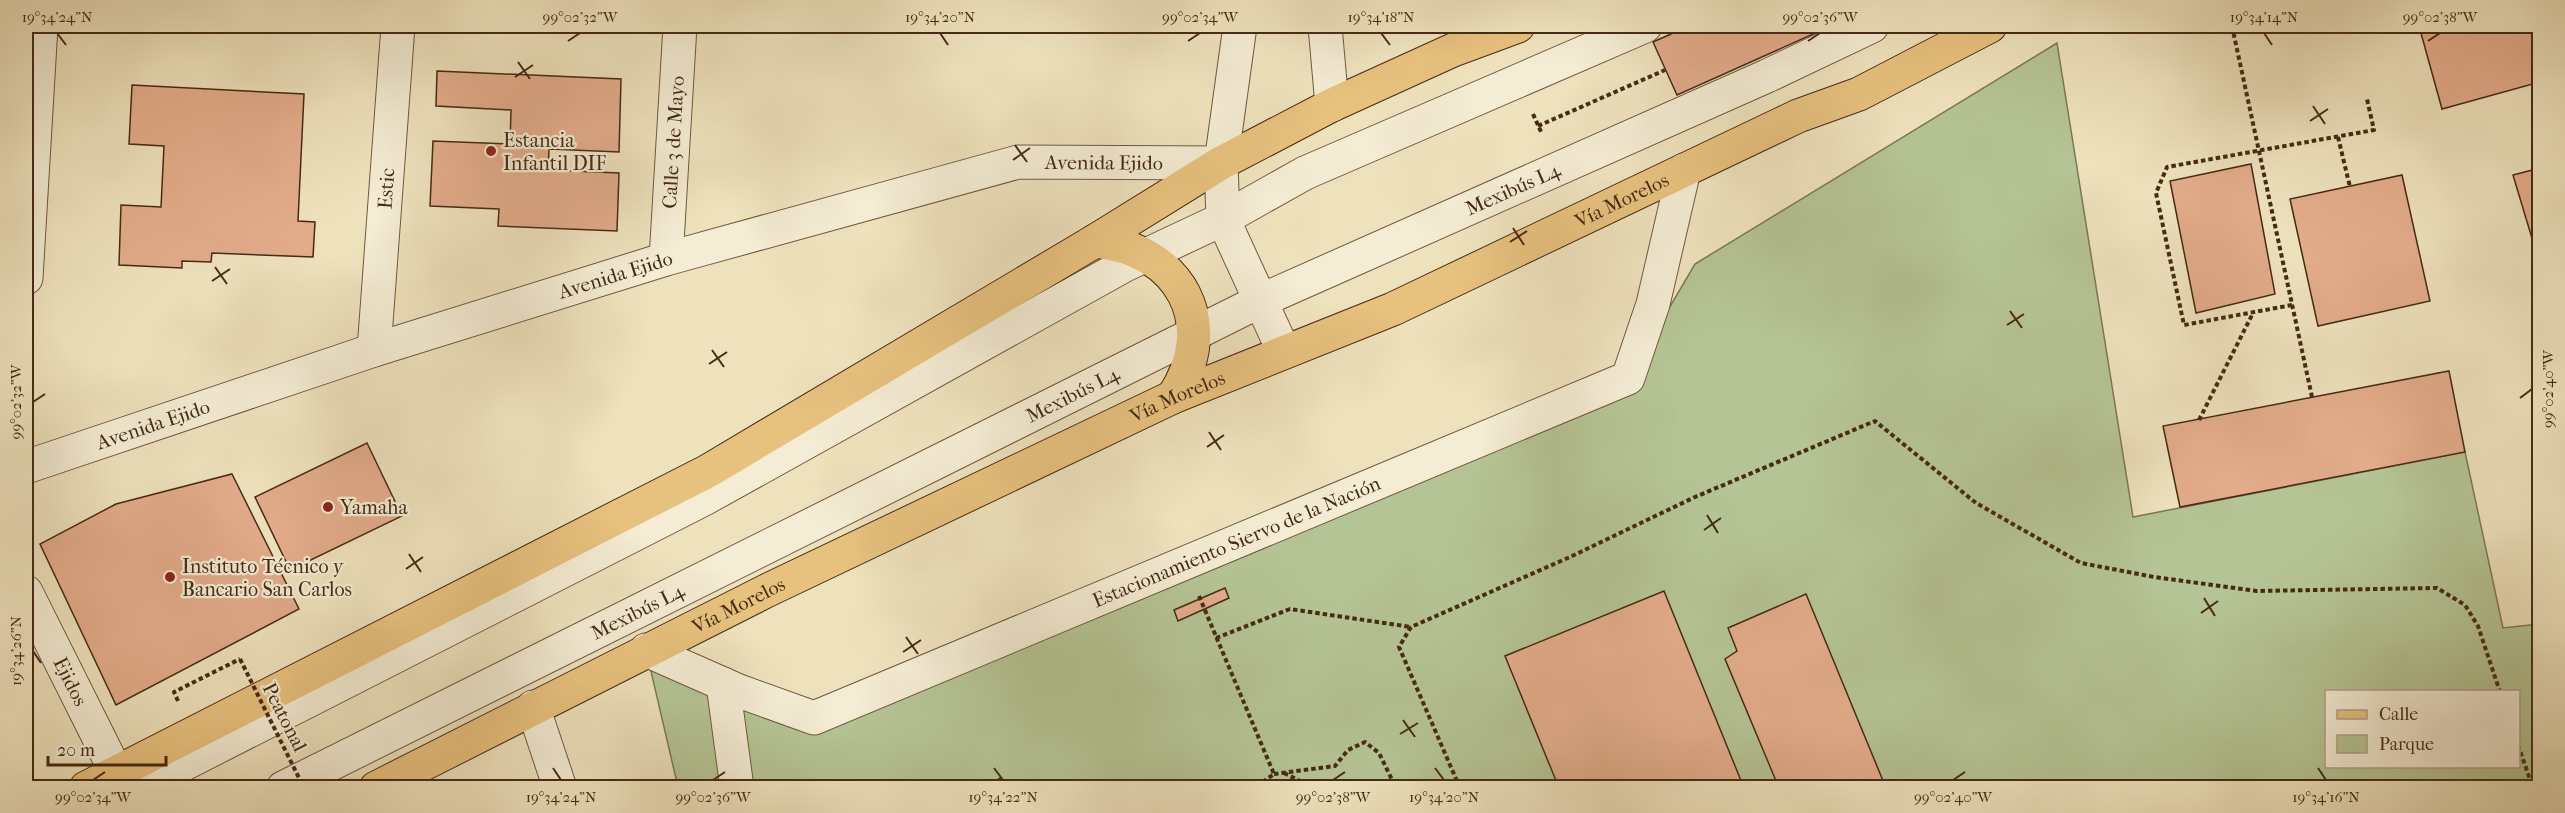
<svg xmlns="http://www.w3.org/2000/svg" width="2565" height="813" font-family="'IM FELL French Canon',serif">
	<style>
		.green { fill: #b5c494; stroke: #7d7754; stroke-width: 1.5; fill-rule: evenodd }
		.building { fill: #e3ac8b; stroke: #452a15; stroke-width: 1.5 }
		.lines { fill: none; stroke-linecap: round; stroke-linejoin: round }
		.minor-casing { stroke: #6f583f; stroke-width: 35 }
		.major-casing { stroke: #452a15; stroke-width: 35 }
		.path { stroke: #452a15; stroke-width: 4; stroke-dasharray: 4.5 3; stroke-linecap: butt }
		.minor { stroke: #f4ecd4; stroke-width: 33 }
		.major { stroke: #e7c17e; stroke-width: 33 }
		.path-bridge { stroke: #452a15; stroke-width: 4; stroke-dasharray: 4.5 3; stroke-linecap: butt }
		.ticks { fill: none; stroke: #452a15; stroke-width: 2 }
		.poi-dot { fill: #8f2418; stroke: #f4ecd4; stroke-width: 2 }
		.labels { text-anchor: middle; stroke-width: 4.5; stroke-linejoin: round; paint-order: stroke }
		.poi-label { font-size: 20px; fill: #452a15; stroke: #f4ecd4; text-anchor: start }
		.street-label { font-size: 20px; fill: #452a15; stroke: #f4ecd4 }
		.neatline { fill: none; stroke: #452a15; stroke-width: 2 }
		.ticks-label { font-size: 15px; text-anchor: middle; fill: #452a15 }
	</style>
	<rect width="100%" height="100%" fill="#eee2bd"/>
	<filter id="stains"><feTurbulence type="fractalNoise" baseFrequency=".00333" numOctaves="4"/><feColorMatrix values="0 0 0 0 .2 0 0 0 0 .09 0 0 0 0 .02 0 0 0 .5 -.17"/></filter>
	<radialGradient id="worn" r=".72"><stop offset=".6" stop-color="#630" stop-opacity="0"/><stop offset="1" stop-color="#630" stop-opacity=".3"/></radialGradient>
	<path class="green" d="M2057,43L2133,517L2465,452L2503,628L2539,624V787H678L646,650L814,717L1628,378L1695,264ZM2326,692H2518V766H2326Z"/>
	<g class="building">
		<polygon points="1689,26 1831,26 1677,95 1653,42"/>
		<polygon points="2419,26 2540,26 2540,82 2442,109"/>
		<polygon points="437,71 621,79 619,152 549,149 548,170 619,173 617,231 498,226 499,209 430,206 433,141 510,144 511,110 436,106"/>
		<polygon points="132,85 304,94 298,221 315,222 313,257 212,253 211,262 182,261 182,268 119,265 121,205 161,207 164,146 129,144"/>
		<polygon points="2251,164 2275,294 2196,313 2170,181"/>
		<polygon points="2540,168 2540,265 2513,175"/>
		<polygon points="2402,175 2430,301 2318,326 2290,199"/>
		<polygon points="2449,371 2465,452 2180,507 2163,426"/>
		<polygon points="367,443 402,516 290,570 255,497"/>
		<polygon points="232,474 299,609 116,705 40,544 116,504"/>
		<polygon points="1225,588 1229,598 1178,621 1174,610"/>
		<polygon points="1664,591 1744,788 1559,788 1505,656"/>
		<polygon points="1806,594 1886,788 1779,788 1725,659 1737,651 1728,628"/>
		<polygon points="1000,778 1005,788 984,788"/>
	</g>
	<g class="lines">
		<defs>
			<g id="minor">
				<polyline points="1240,26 1221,163 1223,219 1284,352"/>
				<polyline points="1325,26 1332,105"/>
				<path id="s1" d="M666,259L680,26"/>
				<polyline points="26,278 41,26"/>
				<path id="s2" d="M374,350L398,26"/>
				<path id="s3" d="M26,467L374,350L666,259L1018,162L1221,163"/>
				<path id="s4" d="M26,592L116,772"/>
				<path id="s5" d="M646,650L739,691L814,718L1628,378L1653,304L1684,170"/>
				<polyline points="723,684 737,788"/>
				<polyline points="533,707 560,788"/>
				<polyline points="137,788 704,499 1125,265 1223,219 1305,173 1645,26"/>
				<path id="s6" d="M283,788L1260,301L1767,76L1872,26"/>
			</g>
			<g id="major">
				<path d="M1095,241C1181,249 1221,324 1173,397"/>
				<polyline points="86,788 708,471 1095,241 1221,163 1332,105 1453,50 1518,26"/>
				<path id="s7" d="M376,788L768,590L1173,397L1393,309L1798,116L1859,94L1990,26"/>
			</g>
		</defs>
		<use href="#minor" class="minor-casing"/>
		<use href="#major" class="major-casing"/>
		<g class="path">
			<polyline points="2232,26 2312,397"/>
			<polyline points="1533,114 1542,134"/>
			<polyline points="1538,126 1665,70"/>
			<polyline points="2338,137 2350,187"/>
			<polyline points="2292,305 2184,325 2156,193 2167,167 2374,130 2367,99"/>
			<polyline points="2199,420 2253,313"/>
			<polyline points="1199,596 1274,774 1254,788"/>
			<polyline points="1216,638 1290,609 1411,627"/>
			<polyline points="178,701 174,692 240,659"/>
			<polyline points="2518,745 2533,788"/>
			<polyline points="1284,773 1310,786"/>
			<polyline points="1274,774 1335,766 1348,750 1365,742 1379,753 1396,788"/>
			<polyline points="1460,788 1399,647 1411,627 1570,557 1695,497 1875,421 1976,503 2081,563 2154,577 2257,591 2437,588 2465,605 2478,626 2500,692"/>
		</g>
		<use href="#minor" class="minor"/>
		<use href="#major" class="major"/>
		<polyline class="path-bridge" points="240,659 304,788"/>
	</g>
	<path class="ticks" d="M57,33L66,45M940,33L948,45M1381,33L1390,45M2264,33L2272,45M568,41L580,33M1188,41L1200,33M1808,41L1820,33M2428,41L2440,33M518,62L530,79M515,77L533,65M2313,106L2325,124M2310,121L2328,109M1015,145L1027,162M1013,160L1030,148M1513,228L1524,245M1510,242L1527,231M215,267L227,284M212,281L230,269M2010,311L2022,328M2007,325L2024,314M712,350L724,367M709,364L727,352M2520,398L2532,389M33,402L45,394M1209,432L1221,450M1207,447L1224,435M1707,515L1718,533M1704,530L1721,518M409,554L421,572M406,569L423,557M2204,598L2215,616M2201,613L2218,601M906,637L918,654M33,651L41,663M903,652L921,640M1403,720L1415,737M1400,734L1418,723M553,768L561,780M994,768L1003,780M1435,768L1444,780M2318,768L2326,780M93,780L105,772M713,780L725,772M1333,780L1345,772M1953,780L1965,772"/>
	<g class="poi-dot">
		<circle cx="491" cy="151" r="6"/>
		<circle cx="328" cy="507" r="6"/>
		<circle cx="170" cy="577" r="6"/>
	</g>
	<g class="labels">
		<g class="poi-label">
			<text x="503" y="147">Estancia<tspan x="503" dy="23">Infantil DIF</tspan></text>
			<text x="340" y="514">Yamaha</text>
			<text x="182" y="573">Instituto Técnico y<tspan x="182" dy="23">Bancario San Carlos</tspan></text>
		</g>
		<g class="street-label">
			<text dy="7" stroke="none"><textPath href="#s1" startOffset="117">Calle 3 de Mayo</textPath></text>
			<text dy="7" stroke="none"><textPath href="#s3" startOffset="1124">Avenida Ejido</textPath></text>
			<text dy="7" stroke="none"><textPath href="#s2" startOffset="162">Estic</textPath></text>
			<text dy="7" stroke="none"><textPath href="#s6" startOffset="1368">Mexibús L4</textPath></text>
			<text dy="7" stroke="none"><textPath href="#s7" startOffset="1378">Vía Morelos</textPath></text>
			<text dy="7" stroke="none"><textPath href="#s3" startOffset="620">Avenida Ejido</textPath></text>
			<text dy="7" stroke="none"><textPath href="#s6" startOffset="882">Mexibús L4</textPath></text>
			<text dy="7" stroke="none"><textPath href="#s7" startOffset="892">Vía Morelos</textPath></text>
			<text dy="7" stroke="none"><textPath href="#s3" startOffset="134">Avenida Ejido</textPath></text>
			<text dy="7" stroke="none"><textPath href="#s5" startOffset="639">Estacionamiento Siervo de la Nación</textPath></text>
			<text dy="7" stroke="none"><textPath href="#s7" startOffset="406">Vía Morelos</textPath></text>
			<text dy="7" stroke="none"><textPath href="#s6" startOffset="396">Mexibús L4</textPath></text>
			<text dy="7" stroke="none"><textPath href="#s4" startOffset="100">Ejidos</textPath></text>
			<text transform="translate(285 717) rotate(63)" y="7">Peatonal</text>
		</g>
	</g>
	<rect width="2565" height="813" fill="none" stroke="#eee2bd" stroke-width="66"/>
	<rect x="2325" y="690" width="195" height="78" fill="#f4ecd4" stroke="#ae9e88" stroke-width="1.5"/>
	<rect x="2337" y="710" width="30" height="9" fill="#e7c17e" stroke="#ae9e88" stroke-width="1.5"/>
	<text x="2379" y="720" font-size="18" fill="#452a15">Calle</text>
	<rect x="2337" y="735" width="30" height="18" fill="#b5c494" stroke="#ae9e88" stroke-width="1.5"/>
	<text x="2379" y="750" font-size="18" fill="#452a15">Parque</text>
	<path d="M48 756v9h118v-9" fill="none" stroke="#452a15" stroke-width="3"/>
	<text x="57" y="756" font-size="18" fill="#452a15" stroke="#f4ecd4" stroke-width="4.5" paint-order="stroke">20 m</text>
	<rect x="33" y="33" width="2499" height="747" class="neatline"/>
	<g class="ticks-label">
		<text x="57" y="22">19°34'24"N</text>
		<text x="580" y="22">99°02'32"W</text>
		<text x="940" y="22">19°34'20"N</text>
		<text x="1200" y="22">99°02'34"W</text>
		<text x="1381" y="22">19°34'18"N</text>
		<text x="1820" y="22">99°02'36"W</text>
		<text x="2264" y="22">19°34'14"N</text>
		<text x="2440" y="22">99°02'38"W</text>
		<text transform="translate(2548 389) rotate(-90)" y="5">99°02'40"W</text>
		<text transform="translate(16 402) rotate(-90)" y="5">99°02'32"W</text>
		<text transform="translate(16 651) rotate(-90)" y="5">19°34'26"N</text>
		<text x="93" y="802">99°02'34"W</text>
		<text x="561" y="802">19°34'24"N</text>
		<text x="713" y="802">99°02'36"W</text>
		<text x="1003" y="802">19°34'22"N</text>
		<text x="1333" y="802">99°02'38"W</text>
		<text x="1444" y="802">19°34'20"N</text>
		<text x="1953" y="802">99°02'40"W</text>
		<text x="2326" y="802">19°34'16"N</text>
	</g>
	<rect width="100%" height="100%" filter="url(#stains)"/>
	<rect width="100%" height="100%" fill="url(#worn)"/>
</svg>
